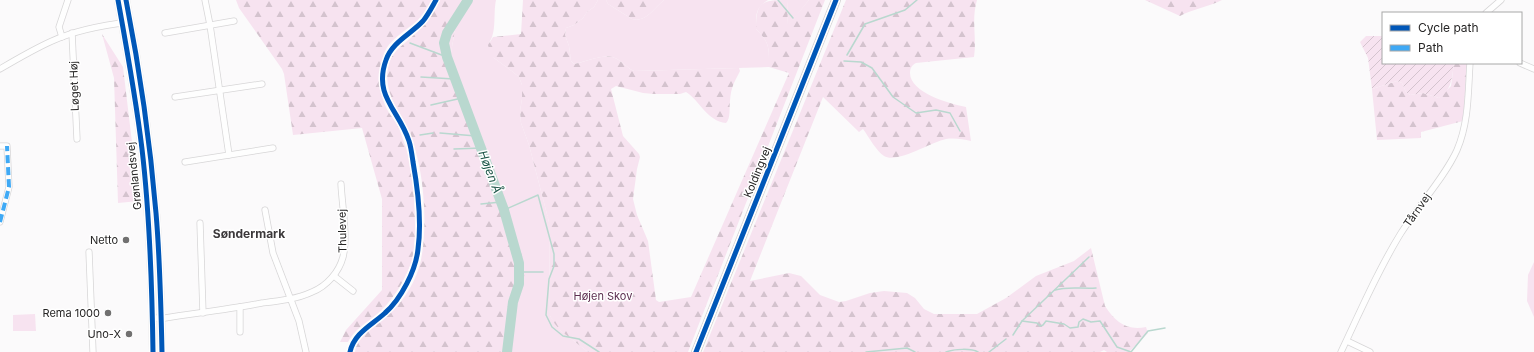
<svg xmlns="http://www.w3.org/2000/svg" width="1534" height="352" font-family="Inter,sans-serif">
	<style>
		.grass { fill: #f7e3f0 }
		.forest { fill: url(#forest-firs) }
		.garden { fill: url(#garden-furrows) }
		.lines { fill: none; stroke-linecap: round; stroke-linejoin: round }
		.stream { stroke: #b9d8cf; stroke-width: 1.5 }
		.river { stroke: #b9d8cf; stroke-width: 10 }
		.minor-casing { stroke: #d7d6d7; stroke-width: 7 }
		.tertiary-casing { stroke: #d7d6d7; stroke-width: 8 }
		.secondary-casing { stroke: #d7d6d7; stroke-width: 10 }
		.minor { stroke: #fefefe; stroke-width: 5.5 }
		.tertiary { stroke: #fefefe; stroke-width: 7 }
		.secondary { stroke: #fefefe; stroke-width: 8 }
		.quiet { stroke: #3fa9f5; stroke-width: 4; stroke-dasharray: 8 4; stroke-linecap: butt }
		.cycleway-casing { stroke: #fff; stroke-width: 8 }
		.cycleway { stroke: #0057b8; stroke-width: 5 }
		.poi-dot { fill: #717070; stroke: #fff; stroke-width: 1.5 }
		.labels { text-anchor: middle; stroke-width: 3; stroke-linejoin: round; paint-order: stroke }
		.street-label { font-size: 11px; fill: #262525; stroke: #fff }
		.poi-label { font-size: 11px; fill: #262525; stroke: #fff; text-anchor: end }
		.park-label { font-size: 11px; fill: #5d2f50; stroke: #fff }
		.water-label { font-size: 12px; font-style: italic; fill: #1b5547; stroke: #fff }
		.neighbourhood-label { font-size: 12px; font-weight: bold; fill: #3c393b; stroke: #fff }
	</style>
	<defs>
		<pattern id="forest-firs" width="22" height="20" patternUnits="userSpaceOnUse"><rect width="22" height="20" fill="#f7e3f0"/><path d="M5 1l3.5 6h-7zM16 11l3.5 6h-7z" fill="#d4c3ce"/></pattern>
		<pattern id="garden-furrows" width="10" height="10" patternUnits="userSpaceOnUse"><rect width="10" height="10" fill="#f7e3f0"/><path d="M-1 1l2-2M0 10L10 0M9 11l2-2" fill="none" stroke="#d4c3ce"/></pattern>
	</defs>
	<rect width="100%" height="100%" fill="#fbfafb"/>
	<g class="grass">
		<path d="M465,0H496C493,14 497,32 489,43L494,58L513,72L519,77L522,85V99L520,111L521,123L529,145L549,222L550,316L561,331L588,352H510L513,320L508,211L481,135L450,58L458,13Z"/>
		<path d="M598,0H606L608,4L632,19C646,23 654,8 664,0H768C755,8 756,15 756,29C770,43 769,48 769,67L634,71C627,68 622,61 615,58C605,53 584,62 574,64L571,61L569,46L565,35L566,28L574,25L583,18L587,12L594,7Z"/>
		<polygon points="787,0 809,0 788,26"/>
		<polygon points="1534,262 1534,317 1527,301 1528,275"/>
		<polygon points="35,314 36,331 13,331 13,315"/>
	</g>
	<g class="forest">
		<path d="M236,0H432C428,7 423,14 418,20C406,31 387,40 383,57C378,72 379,90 385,105C388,113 395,120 399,128C401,133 403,140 405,145C414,168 419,239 411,263C404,282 392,302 376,315C365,324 355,329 348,342H340L346,330L382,290V199L362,128L293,135L284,74L282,69L239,8Z"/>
		<path d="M440,0H465L458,13L450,58L481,135L508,211L526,269L513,320L510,352H355C356,335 386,318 397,306C409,293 420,272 422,254C427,224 424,178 415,149C407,121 380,95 389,63C393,50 406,43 415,34C425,24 433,13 440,0Z"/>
		<path d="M523,0H598L594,7L587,12L583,18L574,25L566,28L565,35L569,46L571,61L574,64C585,62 604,53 615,58C622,61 627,68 634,71L739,68L740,71C734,83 731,87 730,101C729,108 731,118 726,123C707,121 700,101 686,92L680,94H654L643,93L616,86L611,89L623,136L639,154L640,157L637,169L633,199L637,215L648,241L656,300L659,302L691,297L789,73L769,67C769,48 770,43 756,29C756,2 761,0 787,0L788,25L809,0H825L688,352H588L561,331L555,324L550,316L549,222L529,145L521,123L520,111L522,99V85L519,77L513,72L494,58L490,53L488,45L493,37L521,34Z"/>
		<path d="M606,0H664C654,8 646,23 632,19L608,4Z"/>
		<path d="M846,0H977C971,20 977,37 974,57L916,63C912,65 910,68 910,73C910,93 951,104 966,107L971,141C963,139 954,138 946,139C931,142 897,164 884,156C876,151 869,137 863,129L859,132L823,97L750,281L789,273L801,276L820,295L839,302L846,301L870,293L884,291L907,293L915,298L924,309L934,314H977L1006,298L1036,276L1074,261L1091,248L1105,306C1115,322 1127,331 1146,327L1148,333L1129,352H1107L1104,350L1100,352H703Z"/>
		<path d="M1145,0H1222C1208,7 1193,9 1180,16Z"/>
		<polygon points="102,34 123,67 139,201 118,203 114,78"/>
		<polygon points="1454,63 1467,63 1463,121 1421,132 1421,138 1377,140 1372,89 1397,81 1402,83 1406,92 1410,95 1423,93 1439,98 1451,86"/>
	</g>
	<path class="garden" d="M1366,36H1383V63H1454C1452,77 1452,90 1439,98L1423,93L1410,95L1406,92L1402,83L1397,81L1372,89L1368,58L1360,42Z"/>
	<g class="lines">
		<g class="stream">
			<polyline points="778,0 793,18"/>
			<polyline points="410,43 447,57"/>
			<polyline points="847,55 865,24 905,10 917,0"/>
			<polyline points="844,61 861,62 872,68 893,97 916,113 936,110 950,113 960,131"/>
			<polyline points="421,77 454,79"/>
			<polyline points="431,105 462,98"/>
			<polyline points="440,133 476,136"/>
			<polyline points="420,135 433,133"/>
			<polyline points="454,149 481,148"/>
			<polyline points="481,204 501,202"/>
			<polyline points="504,210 538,195 554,254 554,266 549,279 546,315 552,327 563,336 579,339 599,352"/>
			<polyline points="519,272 543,272"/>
			<path d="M1055,290C1068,286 1082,289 1096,288"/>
			<polyline points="1022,321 1037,323 1040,326 1043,325 1046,321 1064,324 1070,328 1078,327 1079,322 1083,319 1091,322 1100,321 1117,347 1131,352 1148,331 1165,328"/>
			<polyline points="1013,335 1022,321 1089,257"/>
			<polyline points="866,352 907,348 915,352"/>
			<path d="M946,352C954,349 971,348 978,352"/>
			<polyline points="989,352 1006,339"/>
		</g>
		<polyline class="river" points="468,0 447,33 444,43 447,57 504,210 519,263 519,284 513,302 507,352"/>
		<defs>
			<g id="minor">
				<polyline points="205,0 210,25 229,155"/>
				<polyline points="1486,13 1501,0"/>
				<polyline points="72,33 77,139"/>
				<polyline points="165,33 234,21"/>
				<polyline points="62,37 59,27 68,0"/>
				<polyline points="1520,63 1534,69"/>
				<path d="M0,69C17,59 34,49 52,41C76,30 104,25 130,22"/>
				<polyline points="175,97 262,84"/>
				<polyline points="0,146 7,146 9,187 0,222"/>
				<polyline points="185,162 273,148"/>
				<polyline points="265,210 273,253 299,321 306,352"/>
				<polyline points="200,223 203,313"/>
				<polyline points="89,252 93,352"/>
				<polyline points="334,276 353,291"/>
				<polyline points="240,307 240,332"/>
				<path d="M153,318H165C197,313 230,309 262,303C279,301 297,299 312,292C327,286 339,272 343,257C348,237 342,205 341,184"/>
				<polyline points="1347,341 1370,352"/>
				<path d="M350,352C354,333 372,325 385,313C401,299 416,270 418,249C422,221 418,190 413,162C412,155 411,147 409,141C399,110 373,96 386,60C392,42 411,34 423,21C428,15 432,7 436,0"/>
				<path d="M1341,352C1360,312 1378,270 1401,233C1418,206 1445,177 1457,150C1469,122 1468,92 1470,63"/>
			</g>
			<g id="tertiary">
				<path d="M118,0C127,50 136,99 142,149C150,217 152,284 153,352"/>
				<path d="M126,0C140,71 150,141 156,213C160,259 161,306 162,352"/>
			</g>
			<polyline id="secondary" points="696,352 836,0"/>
		</defs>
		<use href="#minor" class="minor-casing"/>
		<use href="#tertiary" class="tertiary-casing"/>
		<use href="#secondary" class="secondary-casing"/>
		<use href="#minor" class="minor"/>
		<use href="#tertiary" class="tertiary"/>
		<use href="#secondary" class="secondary"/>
		<polyline class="quiet" points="0,222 9,187 7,146"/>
		<defs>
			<g id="cycleway">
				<path d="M118,0C127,50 136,99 142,149C150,217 152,284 153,352"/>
				<path d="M126,0C140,71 150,141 156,213C160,259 161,306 162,352"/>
				<path d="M350,352C354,333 372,325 385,313C401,299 416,270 418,249C422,221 418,190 413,162C412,155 411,147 409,141C399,110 373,96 386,60C392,42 411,34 423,21C428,15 432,7 436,0"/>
				<polyline points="696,352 836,0"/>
			</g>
		</defs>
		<use href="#cycleway" class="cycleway-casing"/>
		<use href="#cycleway" class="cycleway"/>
	</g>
	<g class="poi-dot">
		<circle cx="126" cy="240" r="4"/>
		<circle cx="108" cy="313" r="4"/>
		<circle cx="129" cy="334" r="4"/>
	</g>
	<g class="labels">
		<g class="street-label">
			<text transform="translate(74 86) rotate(-92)" y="4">Løget Høj</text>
			<text transform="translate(757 172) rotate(-68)" y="4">Koldingvej</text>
			<text transform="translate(134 176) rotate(-96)" y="4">Grønlandsvej</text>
			<text transform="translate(1417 210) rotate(-55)" y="4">Tårnvej</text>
			<text transform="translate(342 231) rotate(-91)" y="4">Thulevej</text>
		</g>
		<g class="poi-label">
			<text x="118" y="244">Netto</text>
			<text x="100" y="317">Rema 1000</text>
			<text x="121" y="338">Uno-X</text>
		</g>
		<g class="park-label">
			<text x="603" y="300">Højen Skov</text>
		</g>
		<g class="water-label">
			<text transform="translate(490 172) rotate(69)" y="4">Højen Å</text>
		</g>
		<g class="neighbourhood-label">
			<text x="249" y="238">Søndermark</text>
		</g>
	</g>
	<rect x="1382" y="12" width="140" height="52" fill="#ffffff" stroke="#a8a8a8"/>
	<rect x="1390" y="25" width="20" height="6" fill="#0057b8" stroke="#a8a8a8"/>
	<text x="1418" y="32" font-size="12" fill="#262525">Cycle path</text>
	<rect x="1390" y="45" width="20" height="6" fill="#3fa9f5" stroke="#a8a8a8"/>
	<text x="1418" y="52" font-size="12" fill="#262525">Path</text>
</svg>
